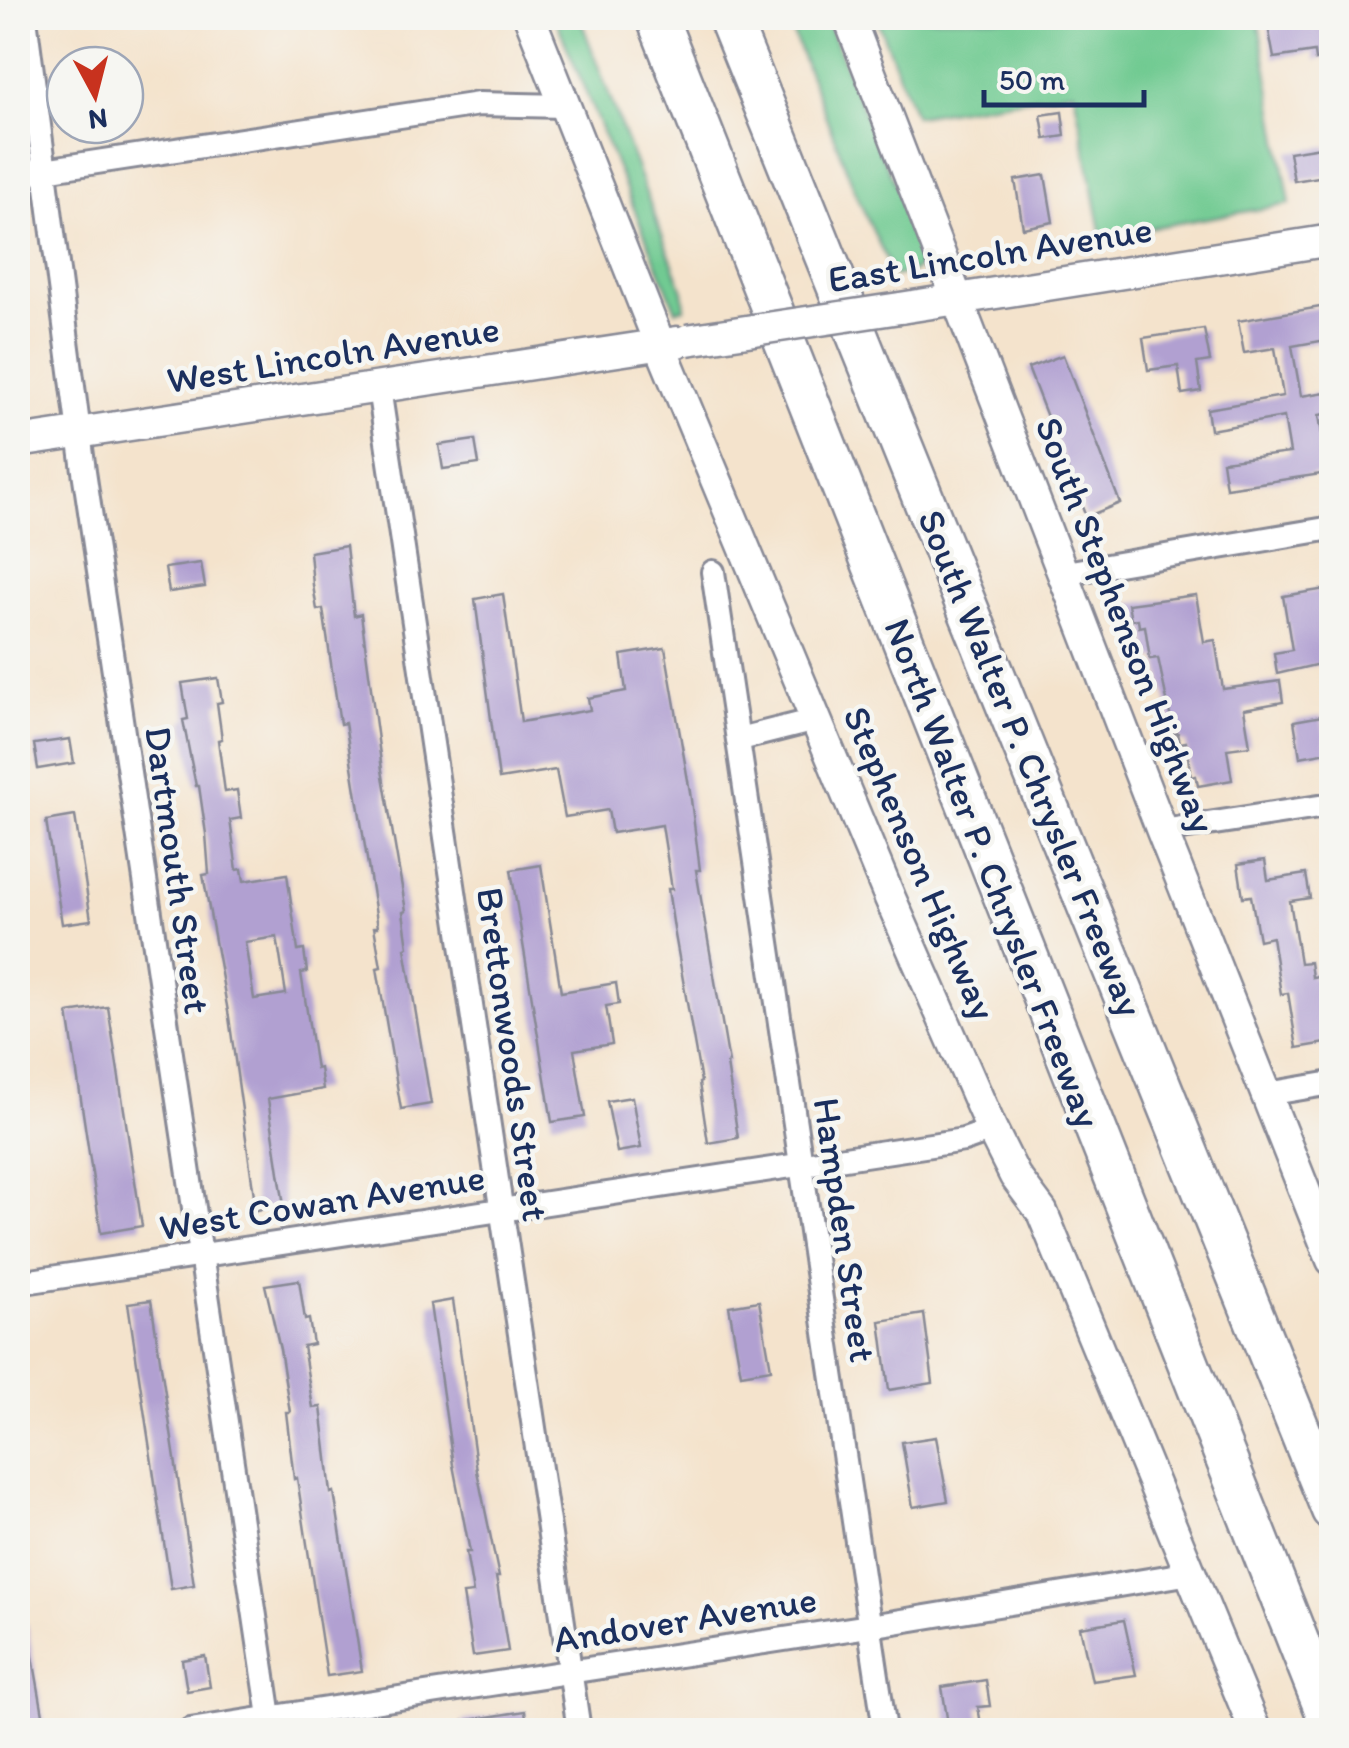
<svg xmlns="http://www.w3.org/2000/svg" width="1349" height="1748" font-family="Itim,sans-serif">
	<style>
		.green { fill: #71ca92; stroke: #467c78; stroke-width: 2.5 }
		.building { fill: #b1a0d1; fill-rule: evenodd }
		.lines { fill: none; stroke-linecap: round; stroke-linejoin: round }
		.street-casing { stroke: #888995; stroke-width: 28 }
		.secondary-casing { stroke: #888995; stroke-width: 35 }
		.highway-casing { stroke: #888995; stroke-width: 45 }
		.street { stroke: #fff; stroke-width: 22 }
		.secondary { stroke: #fff; stroke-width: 30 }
		.highway { stroke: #fff; stroke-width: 40 }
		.secondary-bridge-casing { stroke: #888995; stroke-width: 35; stroke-linecap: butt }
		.secondary-bridge { stroke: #fff; stroke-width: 30 }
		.labels { text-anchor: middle; stroke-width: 9; stroke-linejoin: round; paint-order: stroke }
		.street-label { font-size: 38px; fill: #1b2f5e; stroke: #f6f6f2 }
	</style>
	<rect width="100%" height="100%" fill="#f6f6f2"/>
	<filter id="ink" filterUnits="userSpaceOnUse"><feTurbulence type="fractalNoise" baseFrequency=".01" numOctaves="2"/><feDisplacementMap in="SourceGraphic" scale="20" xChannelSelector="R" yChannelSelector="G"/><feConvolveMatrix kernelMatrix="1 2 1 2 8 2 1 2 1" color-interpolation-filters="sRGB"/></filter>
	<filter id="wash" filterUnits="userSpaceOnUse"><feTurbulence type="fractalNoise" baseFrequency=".0048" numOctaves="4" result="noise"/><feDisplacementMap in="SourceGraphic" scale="40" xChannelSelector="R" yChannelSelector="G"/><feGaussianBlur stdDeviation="2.25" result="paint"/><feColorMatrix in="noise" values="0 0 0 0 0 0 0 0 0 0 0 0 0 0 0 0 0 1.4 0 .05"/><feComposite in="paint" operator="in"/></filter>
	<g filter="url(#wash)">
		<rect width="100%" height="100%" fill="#f4e3cc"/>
		<g class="green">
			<polygon points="555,18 580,18 683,291 685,308 676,310"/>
			<polygon points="787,18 826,18 878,147 929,256 914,271 894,276 860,203"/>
			<polygon points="908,18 1258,18 1290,204 1102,236 1074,91 915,116 878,22"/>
		</g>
		<g id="blocks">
			<g class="building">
				<polygon points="1311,18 1332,18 1332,57 1315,60 1314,52 1274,58 1268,26"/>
				<polygon points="1062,112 1065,136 1045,139 1041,115"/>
				<polygon points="1327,146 1331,175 1294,181 1289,152"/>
				<polygon points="1045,175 1053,222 1023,228 1015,180"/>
				<polygon points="1332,305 1332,339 1292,346 1301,396 1332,391 1332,413 1319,415 1328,473 1226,488 1222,461 1290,453 1284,417 1210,430 1207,409 1283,396 1275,348 1244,353 1238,321"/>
				<polygon points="1204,329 1210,361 1197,363 1201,391 1182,394 1178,366 1148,370 1143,338"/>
				<polygon points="1063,355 1120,503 1086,517 1028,368"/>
				<polygon points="475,440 479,464 443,469 439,445"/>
				<polygon points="346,546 354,616 361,614 382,770 406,911 403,912 408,947 405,948 431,1104 401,1109 377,968 381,967 374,927 378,927 345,723 340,724 323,609 317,610 313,585 310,552"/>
				<polygon points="201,563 205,587 169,592 165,568"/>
				<polygon points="1332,588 1332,661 1277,674 1274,653 1292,650 1283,596"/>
				<polygon points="503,594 521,722 590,710 588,698 626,691 621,655 665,648 690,792 700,870 696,870 729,1063 727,1064 738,1138 708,1143 699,1083 701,1082 674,929 668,889 672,889 662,825 612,833 608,810 565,817 556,770 499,779 475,599"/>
				<polygon points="1196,595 1204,642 1215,640 1223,689 1280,681 1283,702 1244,709 1250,746 1227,749 1232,780 1198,786 1196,776 1191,777 1186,742 1180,743 1178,733 1174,734 1158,658 1150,659 1145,626 1139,627 1138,619 1131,620 1128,604"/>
				<path d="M218,678L222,702L217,703L222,739L218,740L225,792L237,790L241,818L230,820L237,870L242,869L244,881L287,874L298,951L304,950L307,972L301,973L316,1069L320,1068L323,1089L268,1099L284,1206L256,1210L229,1017L203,875L209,874L206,834L199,786H196L183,720L188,719L182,683ZM277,937L286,994L254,999L245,942Z"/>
				<polygon points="1322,716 1328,752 1300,757 1294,721"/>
				<polygon points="70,739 74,763 38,769 34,744"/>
				<polygon points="75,816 91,920 62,924 46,821"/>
				<polygon points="1265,860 1268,880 1306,874 1310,898 1290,901 1300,963 1310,962 1312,977 1332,974 1332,991 1327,991 1332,1042 1297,1048 1288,993 1281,994 1272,937 1259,940 1251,896 1243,897 1238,864"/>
				<polygon points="541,865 561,992 616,983 619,1004 606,1006 612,1044 574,1050 585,1117 552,1122 511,870"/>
				<polygon points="108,1007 142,1226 101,1233 68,1013"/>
				<polygon points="632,1097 641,1148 617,1152 607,1101"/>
				<polygon points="299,1280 305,1320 309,1319 313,1344 303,1346 313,1408 321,1407 331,1493 334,1492 362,1671 327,1676 297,1478 294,1479 286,1412 290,1412 280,1349 265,1285"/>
				<polygon points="151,1300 194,1585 171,1589 128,1303"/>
				<polygon points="453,1300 477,1471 499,1577 496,1577 508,1651 473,1656 463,1594 473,1593 466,1552 470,1552 453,1465 430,1304"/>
				<polygon points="759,1301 771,1369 741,1374 729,1306"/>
				<polygon points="924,1314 933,1383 889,1390 880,1321"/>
				<polygon points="936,1437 948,1501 913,1507 902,1442"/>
				<polygon points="1124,1620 1136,1675 1092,1681 1080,1627"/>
				<polygon points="27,1623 45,1726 22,1730 18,1703 18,1624"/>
				<polygon points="205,1656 210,1687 187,1691 182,1660"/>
				<polygon points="986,1680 990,1706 978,1707 982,1730 949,1730 942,1687"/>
				<polygon points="525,1711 528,1730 462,1730 462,1721"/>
			</g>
		</g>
	</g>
	<g filter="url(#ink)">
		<use href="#blocks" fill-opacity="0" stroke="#888995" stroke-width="2.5"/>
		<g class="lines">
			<defs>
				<g id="street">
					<polyline points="25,18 84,471 272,1730"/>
					<polyline points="18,174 479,104 564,106"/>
					<polyline points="379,388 579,1730"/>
					<polyline points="713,572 885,1730"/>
					<polyline points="1065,573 1332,528"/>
					<polyline points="740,739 815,720"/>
					<polyline points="1162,831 1332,805"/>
					<polyline points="1267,1094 1332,1083"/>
					<polyline points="18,1283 964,1140 992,1130"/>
					<polyline points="190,1730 895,1622 1191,1573"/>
				</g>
				<g id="secondary">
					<polyline points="530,18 660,345 890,898 992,1130 1015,1176 1042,1212 1255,1730"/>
					<polyline points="849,18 1162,831 1332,1260"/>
					<polyline points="900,308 1332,240"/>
					<polyline points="18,442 677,342"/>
				</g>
				<g id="highway">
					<polyline points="657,18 1332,1727"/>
					<polyline points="729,18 1332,1510"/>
				</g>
			</defs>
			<use href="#street" class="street-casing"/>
			<use href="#secondary" class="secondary-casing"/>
			<use href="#highway" class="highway-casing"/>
			<use href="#street" class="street"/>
			<use href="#secondary" class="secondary"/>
			<use href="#highway" class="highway"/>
			<defs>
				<polyline id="secondary-bridge" points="687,340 900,308"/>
			</defs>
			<use href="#secondary-bridge" class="secondary-bridge-casing"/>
			<use href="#secondary-bridge" class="secondary-bridge"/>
		</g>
	</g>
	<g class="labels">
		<g class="street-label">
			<text transform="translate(990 254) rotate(-9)" y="13">East Lincoln Avenue</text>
			<text transform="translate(333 354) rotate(-9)" y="13">West Lincoln Avenue</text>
			<text transform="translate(1126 625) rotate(69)" y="13">South Stephenson Highway</text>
			<text transform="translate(1031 763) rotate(68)" y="13">South Walter P. Chrysler Freeway</text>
			<text transform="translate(920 863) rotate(67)" y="13">Stephenson Highway</text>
			<text transform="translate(178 870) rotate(82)" y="13">Dartmouth Street</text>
			<text transform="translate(993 873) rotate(69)" y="13">North Walter P. Chrysler Freeway</text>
			<text transform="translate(513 1054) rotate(82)" y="13">Brettonwoods Street</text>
			<text transform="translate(322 1202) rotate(-9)" y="13">West Cowan Avenue</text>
			<text transform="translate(845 1230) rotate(82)" y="13">Hampden Street</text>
			<text transform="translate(685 1619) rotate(-9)" y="13">Andover Avenue</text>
		</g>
	</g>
	<rect width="1349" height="1748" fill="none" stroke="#f6f6f2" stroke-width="60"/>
	<g transform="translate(95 95) rotate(173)"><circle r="48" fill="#f6f6f2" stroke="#9ea6b7" stroke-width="2.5"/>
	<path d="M0-8L18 38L0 25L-18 38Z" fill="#c8321e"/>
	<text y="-15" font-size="28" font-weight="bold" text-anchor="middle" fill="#1b2f5e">N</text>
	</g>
	<path d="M984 90v15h160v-15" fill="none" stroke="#1b2f5e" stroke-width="5"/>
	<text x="999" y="90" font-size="30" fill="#1b2f5e" stroke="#f6f6f2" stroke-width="8" paint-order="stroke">50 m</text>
</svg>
